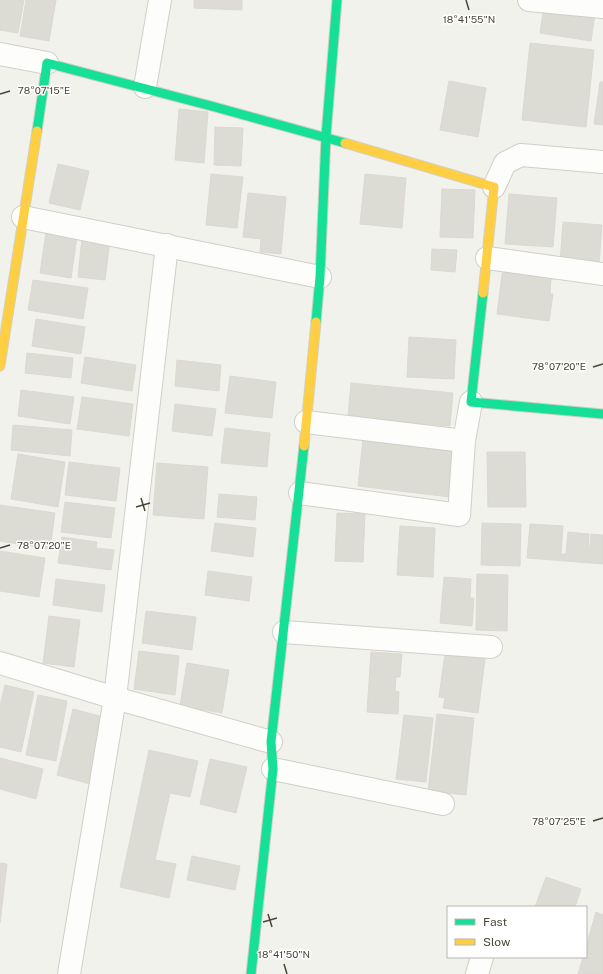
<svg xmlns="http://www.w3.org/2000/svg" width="603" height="974" font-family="'Public Sans',sans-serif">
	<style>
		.building { fill: #dcdbd4; stroke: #dbd9d0 }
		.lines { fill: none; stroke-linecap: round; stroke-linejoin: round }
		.street-casing { stroke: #d0cfc9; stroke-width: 24 }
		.fast-casing { stroke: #d2d1c2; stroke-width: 11 }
		.slow-casing { stroke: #d2d1c2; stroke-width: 11 }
		.street { stroke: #fdfdfc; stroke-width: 22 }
		.fast { stroke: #16e098; stroke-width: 9 }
		.slow { stroke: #ffcf43; stroke-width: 9 }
		.ticks { fill: none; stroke: #4a4636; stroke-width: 1.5 }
		.ticks-label { font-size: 10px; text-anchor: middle; fill: #4a4636; stroke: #fff; stroke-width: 3; stroke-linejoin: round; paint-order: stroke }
	</style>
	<rect width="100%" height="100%" fill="#f2f2ec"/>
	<g class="building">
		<polygon points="0,0 24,0 18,33 0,30"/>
		<polygon points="26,0 56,0 49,41 20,36"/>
		<polygon points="194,0 242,0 242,10 194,8"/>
		<polygon points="544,6 595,14 591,41 540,33"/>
		<polygon points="530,43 594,50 586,127 522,120"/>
		<polygon points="449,81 486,88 478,137 440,130"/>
		<polygon points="600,82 603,82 603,125 594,124"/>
		<polygon points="179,109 208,112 204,163 175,160"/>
		<polygon points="215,127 243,128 241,166 214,165"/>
		<polygon points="58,164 89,171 80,210 49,203"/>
		<polygon points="211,174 243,177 237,228 206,225"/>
		<polygon points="365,174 406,178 402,228 360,224"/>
		<polygon points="442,189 475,190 473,238 440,237"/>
		<polygon points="248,193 286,197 281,254 260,252 261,239 243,237"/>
		<polygon points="509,194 557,198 553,247 505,244"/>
		<polygon points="563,222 602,225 599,265 560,262"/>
		<polygon points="47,225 78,230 71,278 40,273"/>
		<polygon points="82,238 110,241 105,280 78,277"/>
		<polygon points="432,249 457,250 455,272 431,270"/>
		<polygon points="503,267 555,274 555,279 551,279 550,294 553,294 549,321 497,314"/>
		<polygon points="33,280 88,288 83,319 28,310"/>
		<polygon points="36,319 85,327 81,354 32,346"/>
		<polygon points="409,337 456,340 454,379 407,377"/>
		<polygon points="27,353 73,358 71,378 25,373"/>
		<polygon points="85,357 136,365 132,391 81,383"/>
		<polygon points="177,360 221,365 219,391 175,386"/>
		<polygon points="230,376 276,382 272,418 225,413"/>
		<polygon points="351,383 453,393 450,426 348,417"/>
		<polygon points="21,390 74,397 70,424 18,416"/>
		<polygon points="82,397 133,404 129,436 77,429"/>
		<polygon points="175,404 216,409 212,436 172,431"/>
		<polygon points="13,425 72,430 70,456 11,450"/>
		<polygon points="225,428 270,433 267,467 221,463"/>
		<polygon points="363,439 455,450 450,497 358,486"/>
		<polygon points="487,452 525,452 526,507 488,507"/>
		<polygon points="18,454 65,462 58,507 11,499"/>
		<polygon points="69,462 120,468 116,501 65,495"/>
		<polygon points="157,463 208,467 204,519 153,515"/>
		<polygon points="219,494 257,497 255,520 217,517"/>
		<polygon points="65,502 115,508 111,538 61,532"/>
		<polygon points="0,505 55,513 50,549 0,541"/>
		<polygon points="337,513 365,514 363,562 335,561"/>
		<polygon points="215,523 256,528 253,557 211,551"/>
		<polygon points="482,523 521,524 520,566 481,565"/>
		<polygon points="530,524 563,526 561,554 566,554 568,532 589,534 588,546 590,546 591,534 603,535 603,564 527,558"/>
		<polygon points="400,526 435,528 433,577 397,575"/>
		<polygon points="62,537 97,542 96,548 114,550 111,570 58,563"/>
		<polygon points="0,551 45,558 39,597 0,591"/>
		<polygon points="208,571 252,577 249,601 205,595"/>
		<polygon points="477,574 508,575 507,631 476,630"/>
		<polygon points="444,577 471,579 470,598 474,598 472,626 440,623"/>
		<polygon points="56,579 105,585 102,612 53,605"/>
		<polygon points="146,611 196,617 192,650 142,643"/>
		<polygon points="49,616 80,620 74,667 43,663"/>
		<polygon points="139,651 179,656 175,695 134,689"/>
		<polygon points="371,652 402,654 400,677 396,677 395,691 399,692 398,714 367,712"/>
		<polygon points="445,653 485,659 478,713 443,708 445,698 439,697"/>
		<polygon points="187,663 229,670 222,713 180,706"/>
		<polygon points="5,685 34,692 21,752 0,747 0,706"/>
		<polygon points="38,695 67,701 56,761 26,755"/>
		<polygon points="73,709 111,719 94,785 57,775"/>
		<polygon points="437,714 474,718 466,795 428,791"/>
		<polygon points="404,715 433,718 426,782 396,779"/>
		<polygon points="149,750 198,761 190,797 170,793 155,860 176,864 169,898 120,887"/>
		<polygon points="0,758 43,769 36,799 0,789"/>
		<polygon points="210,759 247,767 236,813 200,804"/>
		<polygon points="192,856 240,866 235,890 187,880"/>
		<polygon points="0,863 7,864 0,923"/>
		<polygon points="546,877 581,889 575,907 535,907"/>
		<polygon points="596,912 603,915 603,974 578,974 583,957 586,957 586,947"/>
	</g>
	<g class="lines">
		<defs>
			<g id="street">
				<polyline points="529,0 603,7"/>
				<polyline points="0,54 47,63"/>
				<polyline points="145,87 160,0"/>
				<polyline points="494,187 505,163 521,155 603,162"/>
				<polyline points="23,217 320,277"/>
				<polyline points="487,258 603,274"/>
				<polyline points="306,422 464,441"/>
				<polyline points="300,493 459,515 464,441 471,402"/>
				<polyline points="284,632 491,647"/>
				<polyline points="0,663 115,698 271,742"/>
				<polyline points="273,769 443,804"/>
				<polyline points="69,974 115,698 167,245"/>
				<polyline points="477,974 482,957"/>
			</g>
			<g id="fast">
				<polyline points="37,131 47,63 215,107 345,143"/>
				<polyline points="483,293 471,402 603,414"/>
				<polyline points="316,322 320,277 326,136 337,0"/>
				<polyline points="251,974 273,769 271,742 304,446"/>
			</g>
			<g id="slow">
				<polyline points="345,143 494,187 483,293"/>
				<polyline points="0,366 37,131"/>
				<polyline points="304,446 316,322"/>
			</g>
		</defs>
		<use href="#street" class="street-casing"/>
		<use href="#fast" class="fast-casing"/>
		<use href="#slow" class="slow-casing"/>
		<use href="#street" class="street"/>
		<use href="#fast" class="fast"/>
		<use href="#slow" class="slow"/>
	</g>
	<path class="ticks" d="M466,0L469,10M0,94L10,91M593,367L603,364M141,498L145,511M136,507L150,503M0,548L10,545M593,821L603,818M268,914L272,927M263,922L277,918M284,964L287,974"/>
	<g class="ticks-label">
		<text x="469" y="23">18°41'55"N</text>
		<text x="44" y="94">78°07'15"E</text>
		<text x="559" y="370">78°07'20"E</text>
		<text x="44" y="549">78°07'20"E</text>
		<text x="559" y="825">78°07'25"E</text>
		<text x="284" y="958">18°41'50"N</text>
	</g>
	<rect x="447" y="906" width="140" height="52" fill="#ffffff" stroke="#b7b5af"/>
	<rect x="455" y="919" width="20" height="6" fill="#16e098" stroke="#b7b5af"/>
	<text x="483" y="926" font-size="12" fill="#4a4636">Fast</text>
	<rect x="455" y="939" width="20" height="6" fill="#ffcf43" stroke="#b7b5af"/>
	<text x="483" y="946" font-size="12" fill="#4a4636">Slow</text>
</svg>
